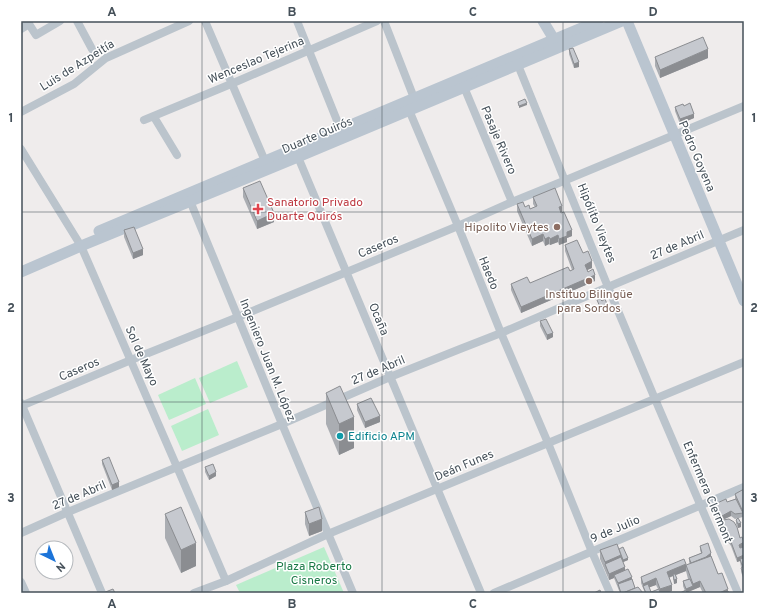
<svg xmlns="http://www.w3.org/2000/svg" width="765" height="614" font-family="Overpass,sans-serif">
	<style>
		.green { fill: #baedcc }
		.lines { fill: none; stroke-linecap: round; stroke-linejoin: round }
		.street { stroke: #bbc4cc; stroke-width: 8 }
		.secondary { stroke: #bac5d0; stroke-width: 11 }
		.wall { fill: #aaadb2; fill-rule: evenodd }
		.shaded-wall { fill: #8b8d91 }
		.building { fill: #c6c9cf; stroke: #8b8d91 }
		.grid { fill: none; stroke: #455059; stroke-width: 1; stroke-opacity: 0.55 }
		.health-dot { fill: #e0444e; stroke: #fff; stroke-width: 1.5 }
		.education-dot { fill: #8d6e63; stroke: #fff; stroke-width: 1.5 }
		.culture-dot { fill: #0f9aa8; stroke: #fff; stroke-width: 1.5 }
		.labels { text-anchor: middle; stroke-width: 3; stroke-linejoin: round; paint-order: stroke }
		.street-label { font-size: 12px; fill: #455059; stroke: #fff }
		.health-label { font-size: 12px; fill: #be3a42; stroke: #fff; text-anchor: start }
		.education-label { font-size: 12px; fill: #785e54; stroke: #fff; text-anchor: end }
		.culture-label { font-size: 12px; fill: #0d838f; stroke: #fff; text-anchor: start }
		.park-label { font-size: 12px; fill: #187845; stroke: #fff }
		.neatline { fill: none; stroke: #455059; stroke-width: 1.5 }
		.grid-label { font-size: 13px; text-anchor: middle; font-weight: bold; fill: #455059 }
	</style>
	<rect width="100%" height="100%" fill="#efecec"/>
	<g class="green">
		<polygon points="237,361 248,387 210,403 199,378"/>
		<polygon points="195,378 206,404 169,420 158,395"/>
		<polygon points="208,409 219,435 182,451 171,426"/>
		<polygon points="324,547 344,593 240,593 236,585"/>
	</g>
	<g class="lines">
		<g class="street">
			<polyline points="27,21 36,35 60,21"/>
			<polyline points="77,21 92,49"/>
			<polyline points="205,21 265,161"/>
			<polyline points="297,21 342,133"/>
			<polyline points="384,21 414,98"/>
			<polyline points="21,29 29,24"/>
			<polyline points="516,61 518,65 608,287 655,399 738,593"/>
			<polyline points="464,87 512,202"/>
			<polyline points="409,110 458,226 501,333 548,443 592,552 610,593"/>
			<polyline points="21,112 74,84 106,58 189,21"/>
			<polyline points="154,117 177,155"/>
			<polyline points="144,120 231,84 377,21"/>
			<polyline points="21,149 81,246 177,467 226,581"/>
			<polyline points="298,157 481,593"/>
			<polyline points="188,196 282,424 353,593"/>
			<polyline points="21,403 102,593"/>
			<polyline points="21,406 131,360 238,317 458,226 512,202 566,180 744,106"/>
			<polyline points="21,533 68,512 282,424 390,377 460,349 501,333 608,287 744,230"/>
			<polyline points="21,582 26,593"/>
			<polyline points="194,593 226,581 328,534 744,362"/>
			<polyline points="494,593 744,487"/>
		</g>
		<g class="secondary">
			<polyline points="543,21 558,46"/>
			<polyline points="627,21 744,301"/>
			<polyline points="99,231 598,21"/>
			<polyline points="21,272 81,246 298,157 622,21"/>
		</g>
	</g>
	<g class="wall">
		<polygon points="569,49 579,67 574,68 569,54"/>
		<polygon points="655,57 708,58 660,78 655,66"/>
		<polygon points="684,106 694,118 680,124 675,111 675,107"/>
		<polygon points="243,188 274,222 257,229 243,197"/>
		<polygon points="533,197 562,212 561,212 572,236 567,238 567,242 559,245 558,242 550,245 549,244 545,246 543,241 532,246 517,211 517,204 530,209 535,207 533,204"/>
		<polygon points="124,230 143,255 133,259 124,237"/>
		<polygon points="565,245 583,253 592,268 587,270 588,272 595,281 521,313 511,290 511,284 530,283 572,270 565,251"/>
		<polygon points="540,321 553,337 547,340 540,326"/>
		<polygon points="326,393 354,448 339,455 326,424"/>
		<polygon points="357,404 380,422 365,428 357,410"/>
		<polygon points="102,460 119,487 112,490 102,464"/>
		<polygon points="205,467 216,476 209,480 205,472"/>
		<polygon points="744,489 744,520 743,517 735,519 731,516 723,520 740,538 744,547 744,580 741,572 741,567 740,561 737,562 731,546 723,535 722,529 714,511 714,507 735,499 735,494"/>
		<polygon points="305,512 322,531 309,536 305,524"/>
		<polygon points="165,514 196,566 181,573 165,538"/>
		<polygon points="736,520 741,527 738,528 736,524"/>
		<path d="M700,546L711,556L718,574L729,593H703L700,587L687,592L685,591L683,586V581L688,579L686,571L676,575L677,583L674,584L673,579V576L669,578L672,591L666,593H645L641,583V577L690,564L689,562V558L701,553L700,550ZM656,585L658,589L651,592L649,587Z"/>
		<polygon points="600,550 628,560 623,562 625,570 632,579 635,588 643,593 620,593 614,578 609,580 600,559"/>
	</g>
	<g class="shaded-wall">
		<polygon points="708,49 708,58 660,78 660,70"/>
		<polygon points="579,62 579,67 574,68 574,64"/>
		<polygon points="527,103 527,105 519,108 519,106"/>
		<polygon points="694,114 694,118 680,124 680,119"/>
		<polygon points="562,206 562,212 559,213 559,207"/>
		<polygon points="274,213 274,222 257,229 257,221"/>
		<polygon points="572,230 572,236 567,238 567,242 559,245 559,239 567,232"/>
		<polygon points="543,234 543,241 532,246 532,239"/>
		<polygon points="558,235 558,242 550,245 550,239"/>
		<polygon points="549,237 549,244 545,246 545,239"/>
		<polygon points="143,249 143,255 133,259 133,253"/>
		<polygon points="592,261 592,268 585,271 585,265"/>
		<polygon points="595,275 595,281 521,313 521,307"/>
		<polygon points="607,304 607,306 600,309 600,307"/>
		<polygon points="553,333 553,337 547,340 547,335"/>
		<polygon points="380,416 380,422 365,428 365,422"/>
		<polygon points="354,417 354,448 339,455 339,424"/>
		<polygon points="216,472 216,476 209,480 209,476"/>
		<polygon points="119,482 119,487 112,490 112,485"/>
		<polygon points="731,511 731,516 722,520 722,516"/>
		<polygon points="322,519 322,531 309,536 309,524"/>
		<polygon points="741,523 741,527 738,528 738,524"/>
		<polygon points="744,542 744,547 739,549 739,545"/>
		<polygon points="196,543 196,566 181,573 181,550"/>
		<polygon points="711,553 711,557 691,567 691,563"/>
		<polygon points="621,555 628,558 628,560 607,569 605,564 605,562"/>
		<polygon points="744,555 744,560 740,559 740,561 737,562 737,558"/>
		<polygon points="686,564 686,567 686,565 686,571 673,576 673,574 673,576 667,578 667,572"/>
		<polygon points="625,567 625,573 614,575 614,578 609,580 609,574"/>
		<polygon points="632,577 632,582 618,585 618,583"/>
		<polygon points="656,578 656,585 645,589 643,586 643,590 643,584"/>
		<polygon points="677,579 677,583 674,584 674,580"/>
		<polygon points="700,581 700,587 686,593 686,589 693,586 693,584"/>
		<polygon points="672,585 672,591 666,593 660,593 660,589"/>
		<polygon points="728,589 728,593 719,593"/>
	</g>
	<g class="building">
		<polygon points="703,37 708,49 660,70 655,57"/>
		<polygon points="573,48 579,62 574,64 569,49"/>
		<polygon points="525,99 527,103 519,106 518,102"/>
		<polygon points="690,103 694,114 680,119 675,107 683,104 684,106"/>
		<polygon points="260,181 274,213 257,221 243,188"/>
		<polygon points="555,188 562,206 559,207 561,213 564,212 572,230 567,232 567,236 559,239 558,235 550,239 549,237 545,239 543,234 532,239 517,204 523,202 525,207 529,205 530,209 537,206 533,197"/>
		<polygon points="134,227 143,249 133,253 124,230"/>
		<polygon points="577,240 583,253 588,251 592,261 585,265 588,272 593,269 595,275 521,307 511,284 527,277 530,283 568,267 570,271 574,269 565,245"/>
		<polygon points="600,299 602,301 605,299 607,304 600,307 597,300"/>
		<polygon points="546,319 553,333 547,335 540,321"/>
		<polygon points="340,386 354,417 339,424 326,393"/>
		<polygon points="371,398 380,416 365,422 357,404"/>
		<polygon points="109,457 119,482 112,485 102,460"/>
		<polygon points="213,464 216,472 209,476 205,467"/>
		<polygon points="744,489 744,514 735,494"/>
		<polygon points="726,499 727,502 736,499 743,513 735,514 731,511 722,516 723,520 729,519 734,522 737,527 740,538 742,537 744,542 739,545 740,548 744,547 744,555 737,558 731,542 723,531 722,525 714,507 715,504"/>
		<polygon points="181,507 196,543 181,550 165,514"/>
		<polygon points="319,507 322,519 309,524 305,512"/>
		<polygon points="738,518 741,523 738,524 736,520"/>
		<polygon points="708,543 711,553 706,557 691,563 689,558 702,553 700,546"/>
		<polygon points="617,544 621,555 605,562 600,550"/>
		<polygon points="623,547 628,558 623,560 619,549"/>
		<polygon points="711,556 718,574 722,573 728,589 719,593 706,593 700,581 693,584 686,565"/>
		<polygon points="621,557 625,567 609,574 605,564"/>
		<polygon points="744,558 744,565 742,565 740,559"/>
		<polygon points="684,559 686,564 667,572 672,585 660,589 656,578 643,584 641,577"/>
		<polygon points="744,566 744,576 741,568"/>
		<polygon points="628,569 632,577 618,583 614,575"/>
		<polygon points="673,574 675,574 677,579 674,580"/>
		<polygon points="632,579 635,588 623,593 621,593 618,584"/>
		<polygon points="690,579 693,586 686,589 683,581"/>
		<polygon points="648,584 651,592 659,589 660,593 646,593 643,586"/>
		<polygon points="638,587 643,593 623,593"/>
		<polygon points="113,589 115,593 103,593"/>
		<polygon points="600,590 601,593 594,593"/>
		<polygon points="686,590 687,593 680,593"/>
		<polygon points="728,591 729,593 724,593"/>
	</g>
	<path class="grid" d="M202,21V593M382,21V593M563,21V593M21,212H744M21,402H744"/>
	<path class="health-dot" d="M256 203h4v4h4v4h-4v4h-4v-4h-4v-4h4z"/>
	<g class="education-dot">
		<circle cx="557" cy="227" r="4"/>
		<circle cx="589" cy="281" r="4"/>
	</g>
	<circle class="culture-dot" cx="340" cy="436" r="4"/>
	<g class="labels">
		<g class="street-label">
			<text transform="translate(256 60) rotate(-23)" y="4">Wenceslao Tejerina</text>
			<text transform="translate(77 65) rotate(-32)" y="4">Luis de Azpeitía</text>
			<text transform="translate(317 135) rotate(-23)" y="4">Duarte Quirós</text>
			<text transform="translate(499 140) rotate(67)" y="4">Pasaje Rivero</text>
			<text transform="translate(697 156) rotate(67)" y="4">Pedro Goyena</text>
			<text transform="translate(597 223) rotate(68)" y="4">Hipólito Vieytes</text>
			<text transform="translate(677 245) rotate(-23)" y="4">27 de Abril</text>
			<text transform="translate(378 246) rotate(-23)" y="4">Caseros</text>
			<text transform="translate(489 273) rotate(68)" y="4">Haedo</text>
			<text transform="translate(379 319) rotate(67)" y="4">Ocaña</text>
			<text transform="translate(142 356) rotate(66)" y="4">Sol de Mayo</text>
			<text transform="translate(268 360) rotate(68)" y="4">Ingeniero Juan M. López</text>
			<text transform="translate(79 369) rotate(-23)" y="4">Caseros</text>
			<text transform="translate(378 370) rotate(-23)" y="4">27 de Abril</text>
			<text transform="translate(464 465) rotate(-23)" y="4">Deán Funes</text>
			<text transform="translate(708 492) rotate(67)" y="4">Enfermera Clermont</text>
			<text transform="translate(79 495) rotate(-23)" y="4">27 de Abril</text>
			<text transform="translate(615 529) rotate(-23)" y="4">9 de Julio</text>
		</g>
		<g class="health-label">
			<text x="267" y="206">Sanatorio Privado<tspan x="267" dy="14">Duarte Quirós</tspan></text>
		</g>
		<g class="education-label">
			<text x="549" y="231">Hipolito Vieytes</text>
			<text x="589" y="298" text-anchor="middle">Instituo Bilingüe<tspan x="589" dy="14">para Sordos</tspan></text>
		</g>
		<g class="culture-label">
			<text x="348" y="440">Edificio APM</text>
		</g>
		<g class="park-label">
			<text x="314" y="570">Plaza Roberto<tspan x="314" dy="14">Cisneros</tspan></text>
		</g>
	</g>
	<rect width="765" height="614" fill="none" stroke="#ffffff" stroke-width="44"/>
	<g transform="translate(54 560) rotate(137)"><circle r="19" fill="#ffffff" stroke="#b5b9bd"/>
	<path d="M0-3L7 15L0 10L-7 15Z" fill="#1c74d9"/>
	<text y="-6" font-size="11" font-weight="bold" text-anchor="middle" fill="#455059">N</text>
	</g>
	<rect x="22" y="22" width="721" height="570" class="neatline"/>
	<g class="grid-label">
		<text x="112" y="16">A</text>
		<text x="292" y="16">B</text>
		<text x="473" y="16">C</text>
		<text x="653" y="16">D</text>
		<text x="11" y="122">1</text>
		<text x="754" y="122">1</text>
		<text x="11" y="312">2</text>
		<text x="754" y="312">2</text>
		<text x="11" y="502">3</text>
		<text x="754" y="502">3</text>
		<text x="112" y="608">A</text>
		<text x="292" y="608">B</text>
		<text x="473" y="608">C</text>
		<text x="653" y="608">D</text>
	</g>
</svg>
